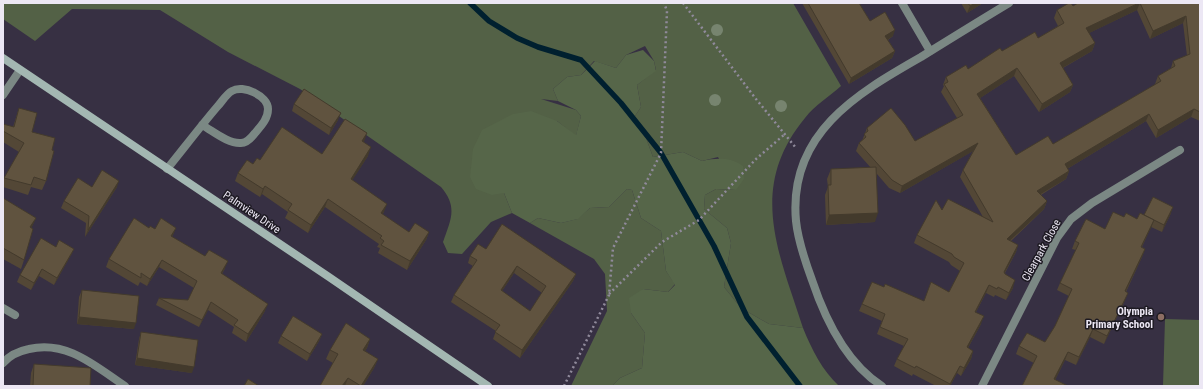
<svg xmlns="http://www.w3.org/2000/svg" width="1203" height="389" font-family="'Roboto Condensed',sans-serif">
	<style>
		.green { fill: #536146 }
		.forest { fill: #566649 }
		.lines { fill: none; stroke-linecap: round; stroke-linejoin: round }
		.stream { stroke: #00202f; stroke-width: 5.5 }
		.path { stroke: #908a9b; stroke-width: 2.5; stroke-dasharray: 2 3; stroke-linecap: butt }
		.lane { stroke: #7b8884; stroke-width: 8 }
		.street { stroke: #7b8884; stroke-width: 8 }
		.secondary { stroke: #a3b7b2; stroke-width: 8 }
		.tree { fill: #77846f }
		.wall { fill: #534736; fill-rule: evenodd }
		.shaded-wall { fill: #433a2c }
		.building { fill: #60533f; stroke: #433a2c; fill-rule: evenodd }
		.education-dot { fill: #8d6e63; stroke: #1d1a22; stroke-width: 1.5 }
		.labels { text-anchor: middle; stroke-width: 3; stroke-linejoin: round; paint-order: stroke }
		.street-label { font-size: 11px; fill: #ece7f4; stroke: #1d1a22 }
		.poi-label { font-size: 11px; font-weight: bold; fill: #ece7f4; stroke: #1d1a22; text-anchor: end }
	</style>
	<rect width="100%" height="100%" fill="#373043"/>
	<g class="green">
		<path d="M3,3H793L841,86C829,97 815,105 805,118C747,188 779,253 803,328L769,324L741,308L724,287L731,243L727,228L704,209L705,195L716,189L736,190L718,157L702,161L683,152L653,157L646,138L633,119L641,107L637,85L656,70L654,61L645,46L626,55L616,68L594,61L581,75L567,77L553,89L558,101L541,99L576,110L581,116L576,136L557,121L504,193L512,213L491,222L462,254L448,253L443,242C451,219 458,207 441,187L300,89L228,52L160,10L72,9L35,41L3,19Z"/>
		<polygon points="627,189 632,190 641,218 661,231 666,271 675,284 668,292 643,289 631,313 645,333 642,368 620,378 612,386 571,386 607,311 605,274 594,259 530,223 538,218 561,223 577,219 590,208 609,207"/>
		<polygon points="1165,319 1200,320 1200,386 1163,386"/>
	</g>
	<path class="forest" d="M643,50L654,61L656,71L637,85L641,107L633,119L646,138L653,157L683,152L702,161C717,158 730,157 743,166L744,179L736,190L716,189L705,195L704,209L727,228L731,243L724,287L741,308L769,324L803,328C812,350 822,370 839,386H612L620,378L642,368L645,333L631,313L629,298L643,289L668,292L675,285L666,271L661,231L641,218L632,190L627,189L609,207L590,208L578,219L561,223L538,218L530,223L512,213L504,193L492,195L476,189L470,177L473,149L482,130L513,114L531,111L557,121L576,135L581,116L576,110L558,101L553,89L567,77L581,75L595,61L616,68L626,55Z"/>
	<g class="lines">
		<polyline class="stream" points="470,3 489,21 517,38 538,47 581,60 621,103 661,153 714,246 747,317 800,386"/>
		<g class="path">
			<polyline points="683,3 756,99 796,148"/>
			<polyline points="609,294 662,242 699,220 756,159 785,134"/>
			<polyline points="564,386 609,295 613,248 661,153 667,11 664,3"/>
		</g>
		<g class="lane">
			<path d="M167,169C184,148 200,127 217,107C222,102 226,94 232,91C243,84 268,96 268,109C268,119 261,126 255,133C252,137 247,143 241,143C228,144 213,131 202,125"/>
			<path d="M3,363C10,355 19,351 29,349C67,340 95,366 125,386"/>
		</g>
		<g class="street">
			<polyline points="902,3 930,51"/>
			<polyline points="3,95 20,70"/>
			<polyline points="3,308 15,315"/>
			<path d="M882,386C846,363 825,319 812,280C805,261 798,241 796,221C788,134 856,94 921,57C950,39 979,21 1009,3"/>
			<polyline points="982,386 1057,238 1071,219 1092,203 1180,150"/>
		</g>
		<polyline class="secondary" points="3,58 329,277 488,386"/>
	</g>
	<g class="tree">
		<circle cx="717" cy="30" r="6"/>
		<circle cx="715" cy="100" r="6"/>
		<circle cx="781" cy="106" r="6"/>
	</g>
	<g class="wall">
		<polygon points="802,3 859,3 870,21 893,36 888,40 895,51 892,58 849,84"/>
		<polygon points="961,3 983,3 967,13"/>
		<path d="M1078,3H1200V121L1191,117L1156,138L1146,121L1067,169L1069,171L1066,179L1041,195L1047,201L1044,209L1011,241L1018,245L1016,252L1005,273L1013,288L1006,300L995,295L994,297L986,293L976,312L981,324L968,348L973,351L971,359L961,376L957,373L950,386H936L913,374L912,376L894,366L897,359L904,346L877,334L882,321L859,311L862,304L884,287L924,301L949,292L960,271L951,265L949,262L914,243L917,235L942,210L983,217L960,177L963,170L973,151L900,193L889,188L877,174L875,222L826,225L825,195L828,187L827,179L831,169L871,168L856,151L859,143L862,141L867,128L915,141L957,118L941,92L944,86L943,85L946,77L968,69L1002,51L1038,38L1058,26L1054,18L1057,10L1073,6ZM1137,10L1150,39L1183,23L1187,56L1173,61L1171,68L1158,76L1155,84V85L1053,144L1016,155L980,98L1014,76L1039,112L1070,92L1073,85L1063,68L1092,51L1095,43L1089,33Z"/>
		<polygon points="294,104 338,120 329,135 292,111"/>
		<polygon points="19,108 32,132 52,150 46,181 42,190 31,187 28,195 3,187 3,181 4,178 19,152 3,142 3,124 13,127"/>
		<polygon points="364,142 368,156 352,180 384,212 382,215 409,232 429,232 426,240 407,270 378,253 380,248 377,247 379,244 325,207 308,233 285,218 288,212 262,194 260,197 235,181 238,173 253,164 260,160 322,154"/>
		<polygon points="92,187 117,187 85,237 86,223 61,208 64,201"/>
		<polygon points="3,198 36,218 31,228 24,260 21,269 3,259"/>
		<polygon points="1171,213 1162,232 1151,227 1142,247 1145,249 1142,257 1126,292 1125,300 1104,344 1090,337 1076,365 1065,360 1055,380 1022,386 1034,363 1016,354 1019,346 1045,342 1055,326 1069,296 1057,290 1060,283 1076,250 1072,249 1075,241 1105,229 1124,217 1137,219 1144,215"/>
		<polygon points="149,228 155,229 176,228 172,237 225,268 222,274 265,311 246,342 232,333 234,327 208,310 199,327 156,305 159,298 188,300 194,288 159,267 147,286 140,282 138,286 106,267 109,259"/>
		<polygon points="56,247 74,249 71,255 54,285 39,276 31,290 17,282 20,275"/>
		<path d="M486,249L576,274L573,281L520,358L493,339L496,331L451,302L454,295L473,266L468,263L470,256ZM514,273L542,293L530,311L502,291Z"/>
		<polygon points="82,290 134,329 77,324 79,297"/>
		<polygon points="141,332 192,373 135,365 139,339"/>
		<polygon points="322,334 319,341 307,361 278,343 281,336"/>
		<polygon points="370,339 367,348 365,351 378,359 374,368 363,386 320,386 333,363 326,359 330,350"/>
		<polygon points="34,364 90,386 30,386 31,373"/>
	</g>
	<g class="shaded-wall">
		<polygon points="975,3 983,3 967,13 970,6"/>
		<polygon points="1140,3 1137,10 1083,36 1086,28"/>
		<polygon points="1186,16 1183,23 1150,39 1153,31"/>
		<polygon points="895,30 893,36 883,43 885,36"/>
		<polygon points="1095,43 1092,51 1057,71 1060,63"/>
		<polygon points="895,51 892,58 849,84 851,78"/>
		<polygon points="1017,68 1014,76 974,102 977,94"/>
		<polygon points="1073,85 1070,92 1039,112 1042,104"/>
		<polygon points="1194,109 1191,117 1156,138 1158,130"/>
		<polygon points="341,113 338,120 329,135 331,128"/>
		<polygon points="1149,114 1146,121 1062,172 1065,164"/>
		<polygon points="367,133 364,142 359,149 362,141"/>
		<polygon points="978,143 975,150 900,193 902,186"/>
		<polygon points="371,147 368,156 348,187 351,179"/>
		<polygon points="1069,171 1066,179 1034,198 1037,191"/>
		<polygon points="119,181 117,187 85,237 88,230"/>
		<polygon points="265,186 262,194 260,197 263,189"/>
		<polygon points="328,199 325,207 308,233 311,225"/>
		<polygon points="1047,201 1044,209 1004,246 1007,239"/>
		<polygon points="387,204 384,212 378,222 381,213"/>
		<polygon points="1173,207 1171,213 1162,232 1164,225"/>
		<polygon points="878,213 875,222 826,225 829,215"/>
		<polygon points="36,218 32,227 26,237 30,227"/>
		<polygon points="1154,220 1151,228 1138,254 1141,247"/>
		<polygon points="176,228 173,235 168,244 171,236"/>
		<polygon points="429,232 426,240 407,270 410,261"/>
		<polygon points="1018,245 1016,252 1001,279 1004,272"/>
		<polygon points="74,249 71,255 54,285 57,278"/>
		<polygon points="1145,249 1142,257 1122,299 1125,291"/>
		<polygon points="162,260 159,267 147,286 150,279"/>
		<polygon points="228,261 225,268 218,281 221,273"/>
		<polygon points="517,266 514,273 498,297 501,290"/>
		<polygon points="42,269 39,276 31,290 34,283"/>
		<polygon points="576,274 573,281 520,358 522,350"/>
		<polygon points="1015,280 1013,288 1006,300 1009,293"/>
		<polygon points="989,285 986,293 972,319 975,312"/>
		<polygon points="1128,293 1125,300 1104,344 1107,336"/>
		<polygon points="211,302 208,310 199,327 202,320"/>
		<polygon points="268,304 265,311 246,342 248,334"/>
		<polygon points="984,316 981,324 964,355 967,347"/>
		<polygon points="79,317 136,323 134,329 77,324"/>
		<polygon points="1093,329 1090,337 1076,365 1079,357"/>
		<polygon points="322,334 319,341 307,361 310,354"/>
		<polygon points="370,339 367,348 360,359 363,350"/>
		<polygon points="973,351 971,359 961,376 964,368"/>
		<polygon points="1068,352 1065,360 1052,386 1054,379"/>
		<polygon points="137,358 194,367 192,373 135,365"/>
		<polygon points="378,359 374,368 363,386 361,386"/>
		<polygon points="960,366 957,373 950,386 949,386"/>
		<polygon points="348,378 345,386 342,386"/>
	</g>
	<g class="building">
		<polygon points="808,3 859,3 870,21 885,12 895,30 885,36 895,51 851,78"/>
		<polygon points="968,3 975,3 970,6"/>
		<polygon points="1069,3 1071,3 1073,6 1078,3 1139,3 1086,28 1095,43 1060,63 1073,85 1042,104 1017,68 977,94 1016,155 1048,136 1053,144 1161,81 1158,76 1175,66 1173,61 1190,54 1186,16 1153,31 1140,3 1200,3 1200,112 1194,109 1158,130 1149,114 1065,164 1069,171 1037,191 1047,201 1007,239 1018,245 1004,272 1005,274 1015,280 1009,293 998,287 997,289 989,285 975,312 984,316 967,347 973,351 964,368 960,366 950,384 916,366 915,368 897,359 908,339 880,327 885,314 862,304 872,282 884,287 885,284 924,301 931,282 949,292 964,263 954,257 952,254 917,235 936,200 942,210 948,199 993,222 963,170 978,143 902,186 892,180 859,143 866,137 864,134 868,131 867,128 891,108 905,125 915,141 963,115 944,84 948,82 946,77 966,65 968,69 1000,48 1002,51 1035,32 1038,38 1064,23 1057,10"/>
		<polygon points="304,89 341,113 331,128 294,104"/>
		<polygon points="19,108 37,113 32,132 55,138 52,150 54,151 46,181 34,177 31,185 4,178 24,143 3,131 3,124 14,127"/>
		<polygon points="345,119 367,133 362,141 371,147 351,179 387,204 381,213 409,232 415,223 429,232 410,261 381,245 384,241 380,238 382,236 328,199 311,225 288,210 292,204 265,186 263,189 238,173 247,160 253,164 257,158 260,160 282,127 322,154"/>
		<polygon points="876,167 878,213 829,215 828,185 831,185 831,169"/>
		<polygon points="102,170 119,181 88,230 89,216 64,201 78,178 92,187"/>
		<polygon points="1153,197 1173,207 1164,225 1144,215"/>
		<polygon points="3,198 36,218 30,227 33,229 24,260 3,248"/>
		<polygon points="1113,212 1124,217 1126,213 1137,219 1140,213 1154,220 1141,247 1145,249 1125,291 1128,293 1107,336 1093,329 1079,357 1068,352 1054,379 1068,386 1022,386 1037,356 1019,346 1027,333 1045,342 1055,326 1072,289 1060,283 1079,243 1075,241 1086,219 1105,229"/>
		<polygon points="134,218 149,228 150,226 155,229 161,218 176,228 171,236 205,256 209,250 228,261 221,273 268,304 248,334 234,325 238,320 211,302 202,320 159,298 188,300 197,281 162,260 150,279 141,273 141,278 109,259"/>
		<path d="M502,224L576,274L522,350L495,332L500,325L454,295L477,260L470,256L478,244L486,249ZM517,266L546,286L530,311L501,290Z"/>
		<polygon points="41,238 56,247 59,240 74,249 57,278 42,269 34,283 20,275"/>
		<polygon points="82,290 139,296 136,323 79,317"/>
		<polygon points="293,316 322,334 310,354 281,336"/>
		<polygon points="346,323 370,339 363,350 378,359 361,386 348,378 342,386 320,386 338,354 330,350"/>
		<polygon points="141,332 198,340 194,367 137,358"/>
		<polygon points="34,364 91,368 90,386 33,386"/>
		<polygon points="248,379 259,386 244,386"/>
	</g>
	<circle class="education-dot" cx="1161" cy="317" r="4"/>
	<g class="labels">
		<g class="street-label">
			<text transform="translate(252 212) rotate(34)" y="4">Palmview Drive</text>
			<text transform="translate(1041 250) rotate(-61)" y="4">Clearpark Close</text>
		</g>
		<g class="poi-label">
			<text x="1153" y="315">Olympia<tspan x="1153" dy="13">Primary School</tspan></text>
		</g>
	</g>
	<rect width="1203" height="389" fill="none" stroke="#ece7f4" stroke-width="8"/>
</svg>
